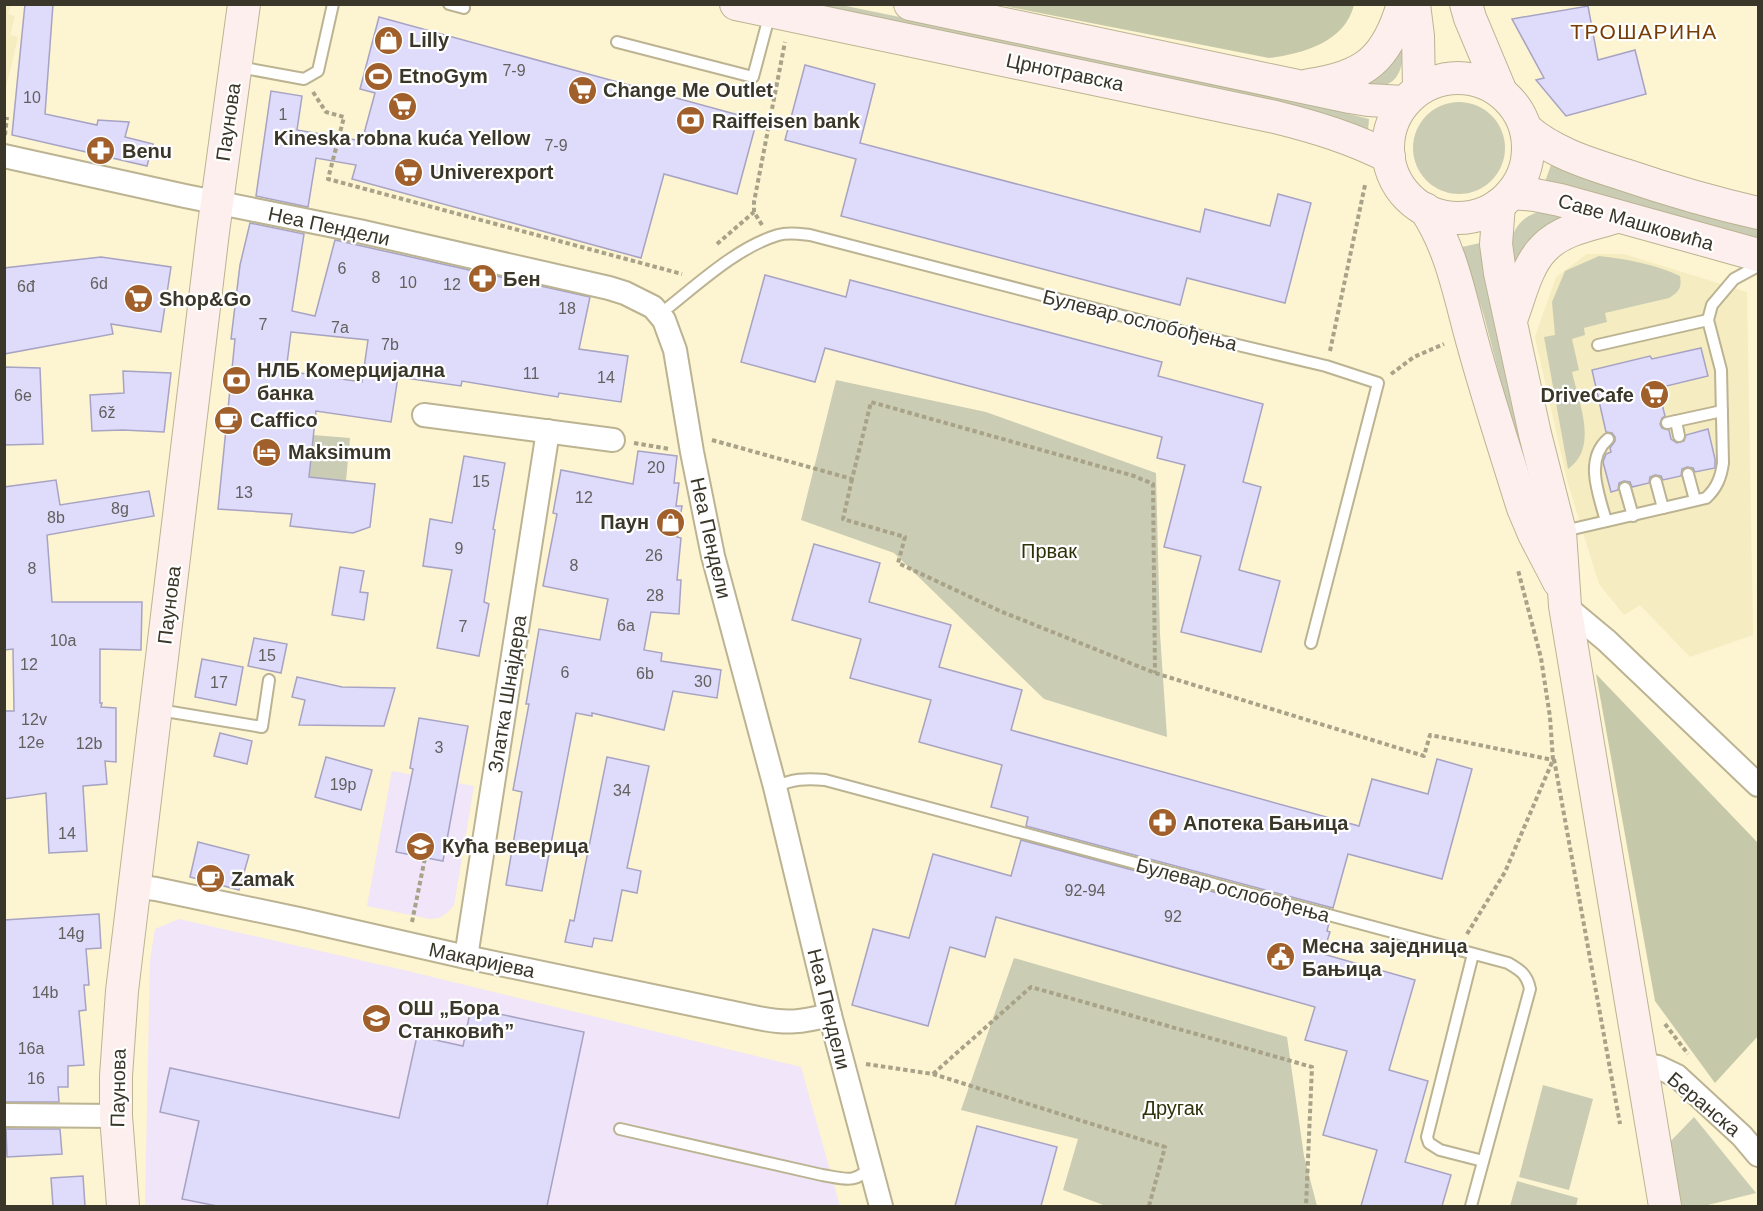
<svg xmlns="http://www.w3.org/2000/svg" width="1763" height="1211" font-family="Helvetica,sans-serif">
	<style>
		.built { fill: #f6ecc1 }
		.education { fill: #f0e5f9 }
		.green { fill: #cacdb4 }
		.forest { fill: #c5c9a9 }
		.building { fill: #dfdbfb; stroke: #a7a3c3; stroke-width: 1.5; fill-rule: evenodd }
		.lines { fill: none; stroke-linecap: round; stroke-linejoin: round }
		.lane-casing { stroke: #bbb392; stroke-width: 14 }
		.street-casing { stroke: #bbb392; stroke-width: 26 }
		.secondary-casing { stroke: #bbb392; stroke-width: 34 }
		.path { stroke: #a8a288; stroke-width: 4; stroke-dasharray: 4.5 3; stroke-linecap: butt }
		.lane { stroke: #fff; stroke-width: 10 }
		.street { stroke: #fff; stroke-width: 22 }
		.secondary { stroke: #fcefed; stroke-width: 32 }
		.labels { text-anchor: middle; stroke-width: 4.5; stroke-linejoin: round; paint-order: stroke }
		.number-label { font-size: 16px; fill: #63605e }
		.poi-label { font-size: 20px; font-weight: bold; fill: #3a372a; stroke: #fff; text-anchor: start }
		.street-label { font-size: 20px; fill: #3a372a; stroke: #fff }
		.park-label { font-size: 20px; fill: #303209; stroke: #fff }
		.neighbourhood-label { font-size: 21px; letter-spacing: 1.5px; fill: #763d06; stroke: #fff }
	</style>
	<rect width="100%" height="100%" fill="#fdf4d1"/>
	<g class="built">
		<polygon points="5,4 11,5 8,14 15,16 10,35 18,37 5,91"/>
		<polygon points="1587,254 1624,254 1747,292 1753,635 1690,657 1640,605 1624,615 1599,584 1567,480 1535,337 1556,277"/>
	</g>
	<g class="education">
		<polygon points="392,771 474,786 454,905 447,913 439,918 430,919 367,906"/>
		<polygon points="179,919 408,971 801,1067 840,1206 145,1206 150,960 155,929"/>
	</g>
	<g class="green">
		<polygon points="807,5 841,5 1250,89 1369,119 1368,131"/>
		<path d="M1405,31C1404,64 1402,98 1359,81Z"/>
		<circle cx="1459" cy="148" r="46"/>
		<polygon points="1553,159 1758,226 1758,241 1545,182"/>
		<path d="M1545,211L1567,217C1541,224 1529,244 1515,265C1504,240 1517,214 1545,211Z"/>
		<polygon points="1480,243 1519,438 1516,440 1484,316 1462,247"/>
		<path d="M1599,256C1627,259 1654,264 1680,276C1682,288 1679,292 1669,298L1605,313L1607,322L1584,328L1585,335L1572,339L1579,370L1572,372C1579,403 1599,448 1568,469L1544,337L1555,335L1552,302L1565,271Z"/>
		<polygon points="836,380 986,412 1156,473 1160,634 1167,737 1044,699 894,553 801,520"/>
		<polygon points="313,435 350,438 346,481 309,477"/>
		<polygon points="1014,958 1287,1037 1304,1156 1317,1206 1106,1206 1063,1190 1078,1139 961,1110"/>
		<polygon points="1543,1085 1593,1099 1569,1190 1519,1177"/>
		<polygon points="1694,1117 1756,1193 1704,1206 1678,1206 1666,1146"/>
		<polygon points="1517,1181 1578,1198 1576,1206 1510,1206"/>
	</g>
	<g class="forest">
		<path d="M999,5L1354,4V5C1345,42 1302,54 1269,58Z"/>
		<polygon points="1596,674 1758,843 1758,1036 1715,1083 1655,1001"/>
	</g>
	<g class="building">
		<polygon points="25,4 53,4 45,114 97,125 98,120 129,122 125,137 153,144 147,166 12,135"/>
		<polygon points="1588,6 1598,60 1635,50 1646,94 1566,116 1536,80 1544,78 1512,19"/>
		<polygon points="379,17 757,120 737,194 664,174 641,258 352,179 356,165 316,158 308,207 256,196 271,91 302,96 297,130 362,141 375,93 360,89"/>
		<polygon points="805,65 875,84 860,143 1200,232 1205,209 1270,226 1278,194 1311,203 1285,303 1187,278 1180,305 841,216 856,159 785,140"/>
		<path d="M250,223L304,234L292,311L315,316L335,240L590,297L579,349L628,356L621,402L559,393L558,397L462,381L461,386L398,377L391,422L316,411L309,477L375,484L370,527L353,533L290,526L292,514L218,509L235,339H231L240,265ZM291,332L368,340L362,382L286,371Z"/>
		<polygon points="101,257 171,267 161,332 111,324 113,334 4,354 4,268"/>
		<polygon points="765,275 846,297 850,280 1162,362 1158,376 1263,404 1243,482 1261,487 1239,570 1280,581 1261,652 1181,632 1201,556 1164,547 1185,465 1157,458 1162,437 825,348 815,382 741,362"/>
		<polygon points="1701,348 1708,376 1658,388 1665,416 1662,418 1660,424 1662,428 1669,430 1671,439 1677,443 1684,441 1686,435 1708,429 1715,459 1715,468 1695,472 1693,468 1687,467 1682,469 1681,476 1663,480 1661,476 1655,475 1650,477 1649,483 1632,487 1630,482 1624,481 1619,483 1618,490 1611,492 1603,462 1606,454 1611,452 1610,448 1615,441 1615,437 1612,433 1606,432 1592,370 1650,356 1652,359"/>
		<polygon points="4,367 40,368 43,444 4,445"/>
		<polygon points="123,371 171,373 164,432 123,430 92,431 90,395 124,393"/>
		<polygon points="638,451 677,456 674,483 679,483 676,506 682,506 677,537 681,538 677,580 681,580 679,614 651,612 644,650 662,653 661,661 721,670 717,698 673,691 664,730 592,713 592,716 576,713 542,891 506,885 522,792 513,790 529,704 526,704 539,629 600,640 608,599 543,586 557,514 553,513 561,470 633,484"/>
		<polygon points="464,456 505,463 493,529 495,530 484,602 489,604 479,656 437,648 452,570 423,566 430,519 452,523"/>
		<polygon points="56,480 60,505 149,491 154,516 47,535 52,602 142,602 141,650 100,649 100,703 102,703 101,707 116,708 116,762 105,761 107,784 83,786 87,851 49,853 46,793 4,799 4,711 14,711 13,649 4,650 4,487"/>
		<polygon points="814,544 880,563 869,602 951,625 939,667 1022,690 1011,730 1359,826 1372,779 1428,794 1437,759 1472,769 1442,879 1348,854 1333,908 1026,826 1028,817 991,807 1002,765 919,742 931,700 850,678 861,639 792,620"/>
		<polygon points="340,567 364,571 360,592 368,593 364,620 332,615"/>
		<polygon points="254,638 287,644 281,673 248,666"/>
		<polygon points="202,659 243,667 236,705 195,697"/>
		<polygon points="297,677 342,687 395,688 384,726 299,725 305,700 292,697"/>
		<polygon points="419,718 468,726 443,861 396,852 413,769 410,768"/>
		<polygon points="220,733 252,741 247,764 214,756"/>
		<polygon points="326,757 372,770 361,810 315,797"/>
		<polygon points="607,757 649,766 627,868 641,871 637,893 622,890 612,941 594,938 592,947 565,942 570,920 574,921"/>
		<polygon points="1021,840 1329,923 1327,931 1330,932 1323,954 1415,980 1389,1070 1428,1081 1405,1162 1451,1175 1442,1206 1361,1206 1377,1150 1323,1135 1347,1051 1305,1040 1315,1007 996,917 985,957 950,947 928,1026 852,1005 873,929 909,938 933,854 1011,876"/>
		<polygon points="198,842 249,855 239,890 190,877"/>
		<polygon points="99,914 101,948 86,949 89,985 84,985 86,1010 79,1011 84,1065 68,1066 68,1087 58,1087 59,1102 4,1102 4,920"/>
		<polygon points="471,1008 584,1032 547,1206 217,1206 182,1199 199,1121 160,1112 170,1068 399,1118 417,1036 463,1046"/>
		<polygon points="977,1126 1057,1147 1041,1206 955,1206"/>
		<polygon points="6,1129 60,1129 62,1154 7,1157"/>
		<polygon points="83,1176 85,1206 53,1206 51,1178"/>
	</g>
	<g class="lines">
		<defs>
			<g id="lane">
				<polyline points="449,4 464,8"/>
				<polyline points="617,42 753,77 770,13"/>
				<polyline points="239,67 304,79 318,71 333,4"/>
				<path d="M660,314C695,287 735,248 778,235C789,232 800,234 810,235L1204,337L1326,366L1378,383L1311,643"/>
				<polyline points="1598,345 1708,320"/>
				<polyline points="1676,421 1679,436"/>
				<polyline points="1667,423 1722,411"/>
				<polyline points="1688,474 1695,500"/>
				<polyline points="1656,482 1663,508"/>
				<polyline points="1625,488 1633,516"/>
				<path d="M1606,521C1599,495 1584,460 1608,439"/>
				<path d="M1564,531L1706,498C1717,488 1721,477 1723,463L1721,370L1708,320L1712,305L1734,279L1758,266"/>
				<polyline points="159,710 262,727 269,680"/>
				<path d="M775,787C792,779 806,778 825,780L1508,963C1520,970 1527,974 1530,989L1471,1206"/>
				<polyline points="1473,954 1427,1137 1429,1143 1440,1150 1483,1161"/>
				<path d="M620,1129L822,1175C843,1178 856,1185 870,1166"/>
			</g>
			<g id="street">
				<polyline points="4,156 185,196 359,231 609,288 625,293 653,307 664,320 675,350 692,452 713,556 775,787 830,1015 881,1206"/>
				<polyline points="424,415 613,440"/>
				<polyline points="1565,606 1607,641 1758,785"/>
				<path d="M134,886L156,889L299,919L466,957L758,1018C788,1024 801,1022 830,1015"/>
				<polyline points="466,957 548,431"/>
				<polyline points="1642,1064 1658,1067 1677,1076 1742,1136 1758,1155"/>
				<polyline points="4,1115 116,1116"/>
			</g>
			<g id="secondary">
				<path d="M736,4L1275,117C1315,127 1352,138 1389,157"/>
				<polyline points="910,4 1350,97 1368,100 1404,102"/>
				<polyline points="1414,4 1418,36 1419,89"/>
				<polyline points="1466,4 1470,18 1501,92"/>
				<circle cx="1458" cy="148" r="70"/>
				<path d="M1309,85C1365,77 1387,59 1403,4"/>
				<path d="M1526,129C1553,153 1591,164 1625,175C1669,190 1714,203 1758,213"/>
				<polyline points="1512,193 1535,195 1560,200 1758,255"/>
				<polyline points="1499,205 1496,244 1500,273 1535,434 1560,532 1565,606 1665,1206"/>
				<path d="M1425,209C1452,249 1460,298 1473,344C1488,399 1506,453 1523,508L1534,534L1559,582"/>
				<path d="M1511,320C1520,297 1526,266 1544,248C1562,229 1593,224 1617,217"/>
				<polyline points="123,1206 116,1116 116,1076 122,991 213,232 244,4"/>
			</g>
		</defs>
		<use href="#lane" class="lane-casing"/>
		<use href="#street" class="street-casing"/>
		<use href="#secondary" class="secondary-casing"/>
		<g class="path">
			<polyline points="313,92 326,112 344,117 328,179 682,274"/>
			<polyline points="5,135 7,117"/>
			<polyline points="762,225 754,212 754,202 785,42"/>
			<polyline points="717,244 754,212"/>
			<polyline points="1330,351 1365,185"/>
			<polyline points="1391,374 1414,357 1444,344"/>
			<polyline points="712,440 852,479 871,402 1134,476 1153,484 1155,673"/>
			<polyline points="634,443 669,449"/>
			<polyline points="852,479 843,519 905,537 898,563 1000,611 1155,673 1424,756 1430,735 1553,760"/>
			<polyline points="1554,759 1620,1124"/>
			<polyline points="412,922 425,858"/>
			<polyline points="1467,934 1505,872 1553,760 1550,717 1541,658 1518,570"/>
			<polyline points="1665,1024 1688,1054"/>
			<polyline points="866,1064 933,1074 1165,1147 1149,1206"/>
			<polyline points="933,1074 1031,987 1312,1067 1306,1206"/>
		</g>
		<use href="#lane" class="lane"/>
		<use href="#street" class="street"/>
		<use href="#secondary" class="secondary"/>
	</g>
	<defs>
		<symbol id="shop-disc" viewBox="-11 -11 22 22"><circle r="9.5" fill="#a05f2b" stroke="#fff"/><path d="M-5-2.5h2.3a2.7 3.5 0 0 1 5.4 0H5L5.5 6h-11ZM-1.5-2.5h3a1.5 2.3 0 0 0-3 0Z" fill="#fff"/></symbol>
		<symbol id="stadium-disc" viewBox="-11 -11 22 22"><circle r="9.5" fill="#a05f2b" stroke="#fff"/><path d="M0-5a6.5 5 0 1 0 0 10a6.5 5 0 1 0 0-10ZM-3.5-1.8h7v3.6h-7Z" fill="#fff"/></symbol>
		<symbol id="supermarket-disc" viewBox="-11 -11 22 22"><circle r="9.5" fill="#a05f2b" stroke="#fff"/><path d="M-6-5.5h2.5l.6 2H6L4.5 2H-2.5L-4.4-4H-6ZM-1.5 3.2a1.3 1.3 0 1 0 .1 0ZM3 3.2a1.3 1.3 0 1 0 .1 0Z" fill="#fff"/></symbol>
		<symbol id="bank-disc" viewBox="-11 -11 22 22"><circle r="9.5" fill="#a05f2b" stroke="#fff"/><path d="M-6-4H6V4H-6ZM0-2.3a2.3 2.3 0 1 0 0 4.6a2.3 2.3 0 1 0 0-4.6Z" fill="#fff"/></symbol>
		<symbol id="pharmacy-disc" viewBox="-11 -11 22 22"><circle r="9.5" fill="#a05f2b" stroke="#fff"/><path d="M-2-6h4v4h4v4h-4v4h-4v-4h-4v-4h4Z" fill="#fff"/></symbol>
		<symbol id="cafe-disc" viewBox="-11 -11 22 22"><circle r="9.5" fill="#a05f2b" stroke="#fff"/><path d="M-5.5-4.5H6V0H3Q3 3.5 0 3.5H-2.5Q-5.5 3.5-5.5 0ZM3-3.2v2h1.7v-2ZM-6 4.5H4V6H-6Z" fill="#fff"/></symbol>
		<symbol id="hotel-disc" viewBox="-11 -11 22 22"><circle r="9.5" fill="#a05f2b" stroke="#fff"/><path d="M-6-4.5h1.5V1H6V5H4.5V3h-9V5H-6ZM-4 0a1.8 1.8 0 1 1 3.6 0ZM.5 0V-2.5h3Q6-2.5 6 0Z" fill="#fff"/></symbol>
		<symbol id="school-disc" viewBox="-11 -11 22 22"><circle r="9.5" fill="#a05f2b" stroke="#fff"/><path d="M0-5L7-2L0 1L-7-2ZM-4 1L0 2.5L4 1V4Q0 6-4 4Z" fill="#fff"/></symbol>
		<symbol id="civic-disc" viewBox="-11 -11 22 22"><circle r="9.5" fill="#a05f2b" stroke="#fff"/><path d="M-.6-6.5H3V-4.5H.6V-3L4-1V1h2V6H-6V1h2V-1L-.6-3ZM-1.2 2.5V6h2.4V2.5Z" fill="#fff"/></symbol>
	</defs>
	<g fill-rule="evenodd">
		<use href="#shop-disc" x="372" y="24" width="33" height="33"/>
		<use href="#stadium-disc" x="362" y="60" width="33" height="33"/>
		<use href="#supermarket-disc" x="566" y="74" width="33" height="33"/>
		<use href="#supermarket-disc" x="386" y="90" width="33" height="33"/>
		<use href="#bank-disc" x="674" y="104" width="33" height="33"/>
		<use href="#pharmacy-disc" x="84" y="134" width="33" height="33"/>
		<use href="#supermarket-disc" x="392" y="156" width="33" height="33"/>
		<use href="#pharmacy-disc" x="466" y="262" width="33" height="33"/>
		<use href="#supermarket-disc" x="122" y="282" width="33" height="33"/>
		<use href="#bank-disc" x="220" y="364" width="33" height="33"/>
		<use href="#supermarket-disc" x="1638" y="378" width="33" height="33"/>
		<use href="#cafe-disc" x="212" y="404" width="33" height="33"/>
		<use href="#hotel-disc" x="250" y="436" width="33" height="33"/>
		<use href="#shop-disc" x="654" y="506" width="33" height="33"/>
		<use href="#pharmacy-disc" x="1146" y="806" width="33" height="33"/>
		<use href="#school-disc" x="404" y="830" width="33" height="33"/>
		<use href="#cafe-disc" x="194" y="862" width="33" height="33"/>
		<use href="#civic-disc" x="1264" y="940" width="33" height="33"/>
		<use href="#school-disc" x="360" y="1002" width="33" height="33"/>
	</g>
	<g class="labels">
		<g class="number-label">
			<text x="514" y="76">7-9</text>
			<text x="32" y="103">10</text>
			<text x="283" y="120">1</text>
			<text x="556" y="151">7-9</text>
			<text x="342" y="274">6</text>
			<text x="376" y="283">8</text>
			<text x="408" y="288">10</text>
			<text x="99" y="289">6d</text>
			<text x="452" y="290">12</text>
			<text x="26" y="292">6đ</text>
			<text x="567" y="314">18</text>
			<text x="263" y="330">7</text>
			<text x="340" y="333">7a</text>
			<text x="390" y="350">7b</text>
			<text x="531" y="379">11</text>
			<text x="606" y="383">14</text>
			<text x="23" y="401">6e</text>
			<text x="107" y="418">6ž</text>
			<text x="656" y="473">20</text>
			<text x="481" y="487">15</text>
			<text x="244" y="498">13</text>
			<text x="584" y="503">12</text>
			<text x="120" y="514">8g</text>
			<text x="56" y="523">8b</text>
			<text x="459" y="554">9</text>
			<text x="654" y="561">26</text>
			<text x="574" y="571">8</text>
			<text x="32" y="574">8</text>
			<text x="655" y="601">28</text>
			<text x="626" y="631">6a</text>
			<text x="463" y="632">7</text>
			<text x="63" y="646">10a</text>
			<text x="267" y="661">15</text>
			<text x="29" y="670">12</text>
			<text x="565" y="678">6</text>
			<text x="645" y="679">6b</text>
			<text x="703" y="687">30</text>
			<text x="219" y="688">17</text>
			<text x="34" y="725">12v</text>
			<text x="31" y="748">12e</text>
			<text x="89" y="749">12b</text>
			<text x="439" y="753">3</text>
			<text x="343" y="790">19p</text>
			<text x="622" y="796">34</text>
			<text x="67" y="839">14</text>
			<text x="1085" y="896">92-94</text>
			<text x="1173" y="922">92</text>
			<text x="71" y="939">14g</text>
			<text x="45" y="998">14b</text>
			<text x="31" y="1054">16a</text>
			<text x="36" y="1084">16</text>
		</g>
		<g class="poi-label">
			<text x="409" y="47">Lilly</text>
			<text x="399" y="83">EtnoGym</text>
			<text x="603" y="97">Change Me Outlet</text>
			<text x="712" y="128">Raiffeisen bank</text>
			<text x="402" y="145" text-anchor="middle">Kineska robna kuća Yellow</text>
			<text x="122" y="158">Benu</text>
			<text x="430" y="179">Univerexport</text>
			<text x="503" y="286">Бен</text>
			<text x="159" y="306">Shop&amp;Go</text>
			<text x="257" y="377">НЛБ Комерцијална<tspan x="257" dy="23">банка</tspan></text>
			<text x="1634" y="402" text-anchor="end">DriveCafe</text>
			<text x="250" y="427">Caffico</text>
			<text x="288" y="459">Maksimum</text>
			<text x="649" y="529" text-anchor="end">Паун</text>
			<text x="1183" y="830">Апотека Бањица</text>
			<text x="442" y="853">Кућа веверица</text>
			<text x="231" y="886">Zamak</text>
			<text x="1302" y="953">Месна заједница<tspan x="1302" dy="23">Бањица</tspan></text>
			<text x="398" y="1015">ОШ „Бора<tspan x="398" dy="23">Станковић”</tspan></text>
		</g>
		<g class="street-label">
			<text transform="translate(1065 72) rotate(12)" y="7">Црнотравска</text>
			<text transform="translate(228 122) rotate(-82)" y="7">Паунова</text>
			<text transform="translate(1636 222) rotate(16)" y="7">Саве Машковића</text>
			<text transform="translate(329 226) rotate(12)" y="7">Неа Пендели</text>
			<text transform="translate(1140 320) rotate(14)" y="7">Булевар ослобођења</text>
			<text transform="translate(711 538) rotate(77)" y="7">Неа Пендели</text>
			<text transform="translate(169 605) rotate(-83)" y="7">Паунова</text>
			<text transform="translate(507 694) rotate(-81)" y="7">Златка Шнајдера</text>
			<text transform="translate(1233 890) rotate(15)" y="7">Булевар ослобођења</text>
			<text transform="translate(482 960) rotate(12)" y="7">Макаријева</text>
			<text transform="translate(829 1009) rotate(76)" y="7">Неа Пендели</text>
			<text transform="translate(118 1088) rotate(-89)" y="7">Паунова</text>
			<text transform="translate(1704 1104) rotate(40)" y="7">Беранска</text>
		</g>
		<g class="park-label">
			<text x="1049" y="558">Првак</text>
			<text x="1173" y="1115">Другак</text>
		</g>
		<g class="neighbourhood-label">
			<text x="1644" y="39">ТРОШАРИНА</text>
		</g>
	</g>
	<rect width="1763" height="1211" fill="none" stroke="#3a372a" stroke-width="12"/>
</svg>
